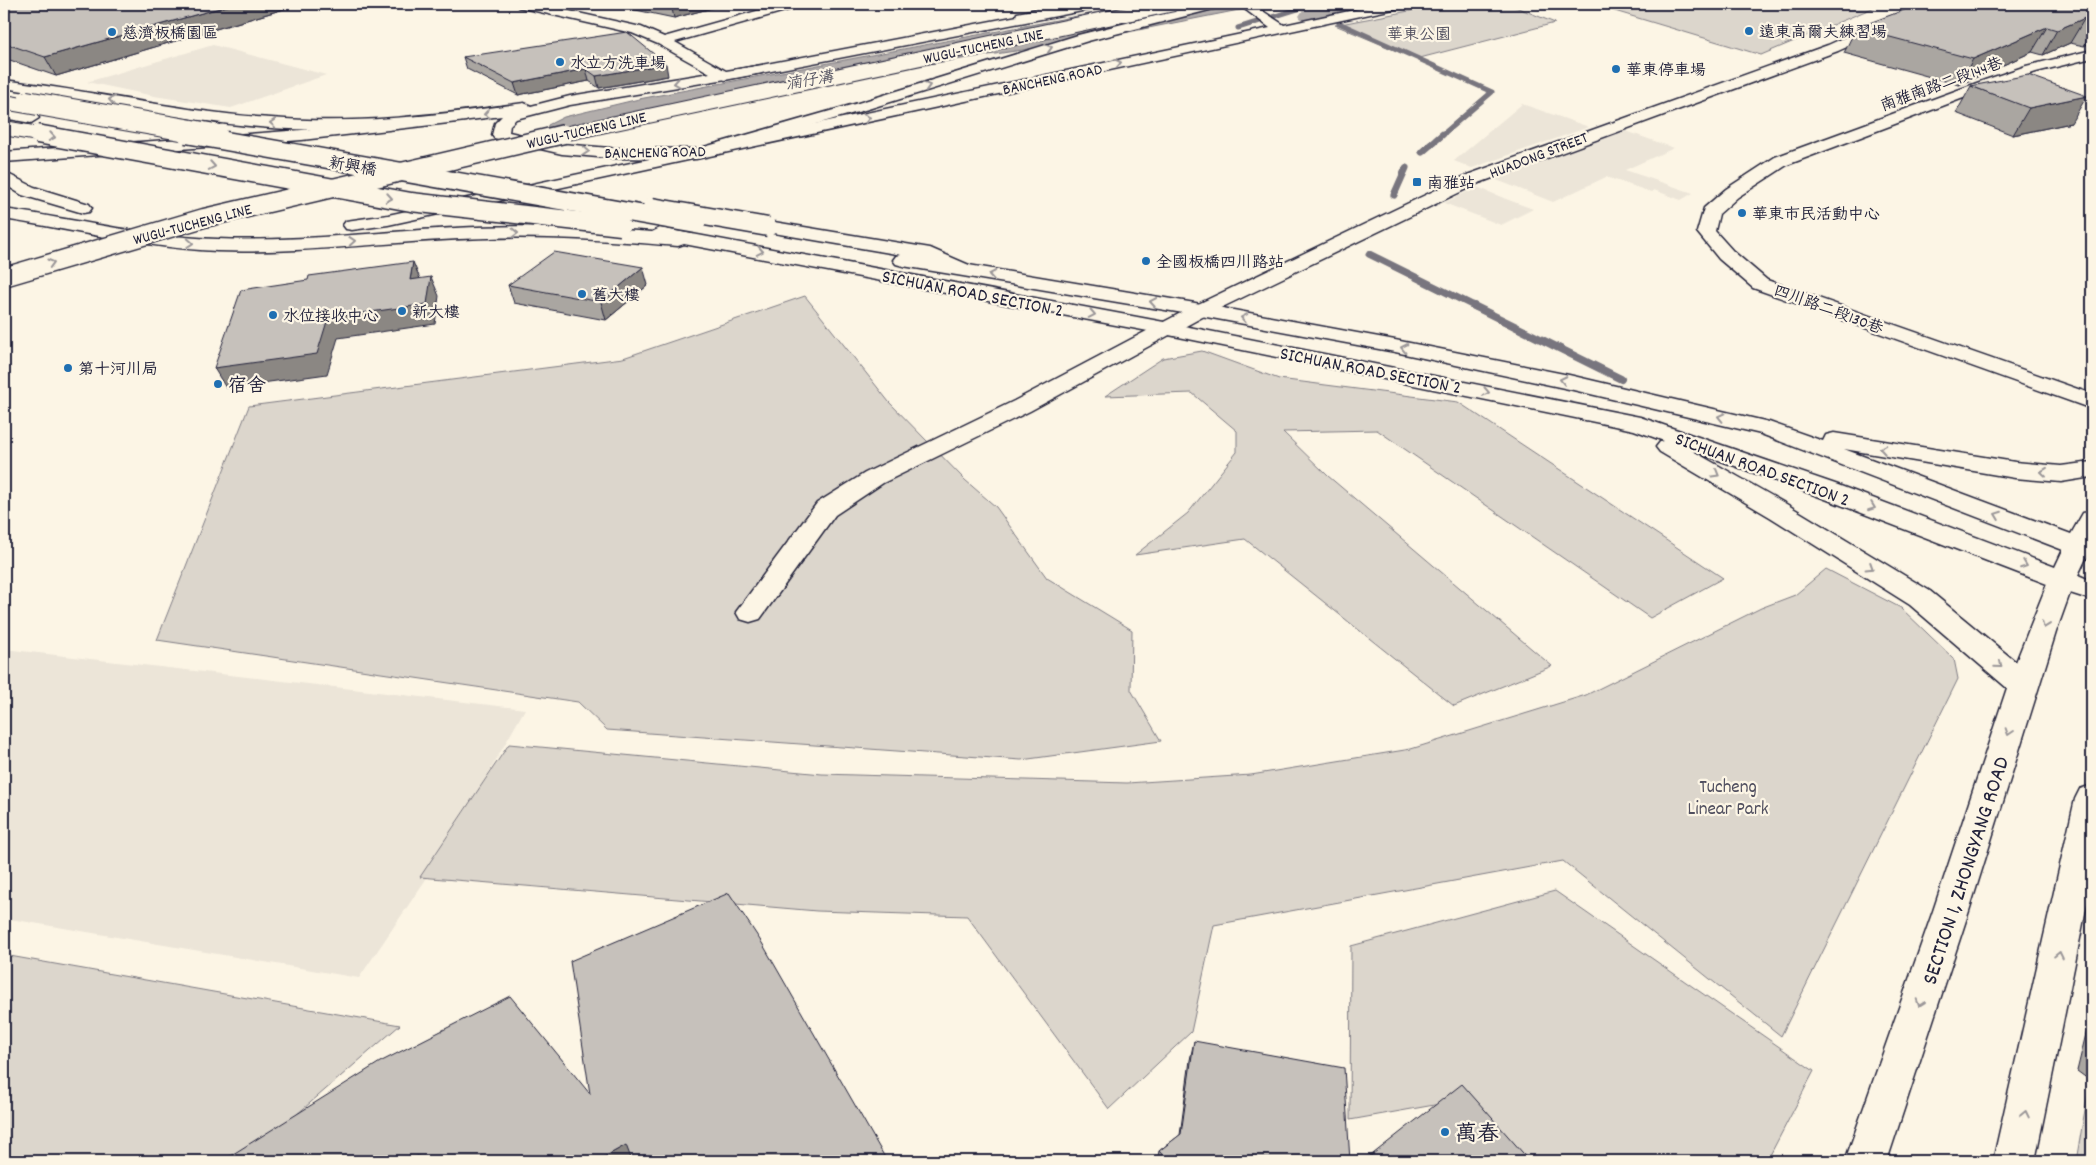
<svg xmlns="http://www.w3.org/2000/svg" width="2096" height="1165" font-family="Dekko,'LXGW WenKai TC',sans-serif">
	<style>
		.built { fill: #ece5d8 }
		.green { fill: #dcd6cc; stroke: #7f7c84 }
		.water { fill: #b2adab; stroke: #78757e }
		.lines { fill: none; stroke-linecap: round; stroke-linejoin: round }
		.stream-far2 { stroke: #78757e; stroke-width: 5 }
		.stream-far1 { stroke: #78757e; stroke-width: 7 }
		.stream { stroke: #78757e; stroke-width: 8 }
		.river { fill: #b2adab; fill-rule: evenodd }
		.minor-casing { stroke: #22223b; stroke-width: 3 }
		.major-casing { stroke: #22223b; stroke-width: 3 }
		.highway-casing { stroke: #22223b; stroke-width: 3 }
		.minor { fill: #fcf5e5; fill-rule: evenodd }
		.major { fill: #fcf5e5; fill-rule: evenodd }
		.highway { fill: #fcf5e5; fill-rule: evenodd }
		.minor-bridge-far1-casing { stroke: #22223b; stroke-width: 16; stroke-linecap: butt }
		.minor-bridge-casing { stroke: #22223b; stroke-width: 21; stroke-linecap: butt }
		.major-bridge-far1-casing { stroke: #22223b; stroke-width: 16; stroke-linecap: butt }
		.major-bridge-casing { stroke: #22223b; stroke-width: 21; stroke-linecap: butt }
		.highway-bridge-far1-casing { stroke: #22223b; stroke-width: 16; stroke-linecap: butt }
		.highway-bridge-casing { stroke: #22223b; stroke-width: 21; stroke-linecap: butt }
		.minor-bridge-far1 { stroke: #fcf5e5; stroke-width: 14 }
		.minor-bridge { stroke: #fcf5e5; stroke-width: 18 }
		.major-bridge-far1 { stroke: #fcf5e5; stroke-width: 14 }
		.major-bridge { stroke: #fcf5e5; stroke-width: 18 }
		.highway-bridge-far1 { stroke: #fcf5e5; stroke-width: 14 }
		.highway-bridge { stroke: #fcf5e5; stroke-width: 18 }
		.wall { fill: #aaa6a1; stroke: #22223b }
		.shaded-wall { fill: #8b8783; stroke: #22223b }
		.building { fill: #c6c1bb; stroke: #22223b }
		.oneway { stroke: #9a9698 }
		.poi-dot { fill: #1f6fb2; stroke: #fcf5e5; stroke-width: 2 }
		.labels { text-anchor: middle; stroke-width: 4.5; stroke-linejoin: round; paint-order: stroke }
		.far-poi-label { font-size: 16px; fill: #22223b; stroke: #fcf5e5; text-anchor: start }
		.far-park-label { font-size: 16px; fill: #504f5f; stroke: #fcf5e5 }
		.far-street-label { font-size: 16px; fill: #22223b; stroke: #fcf5e5 }
		.far-water-label { font-size: 16px; font-style: italic; fill: #545362; stroke: #fcf5e5 }
		.street-label { font-size: 19px; fill: #22223b; stroke: #fcf5e5 }
		.poi-label { font-size: 19px; fill: #22223b; stroke: #fcf5e5; text-anchor: start }
		.park-label { font-size: 19px; fill: #504f5f; stroke: #fcf5e5 }
		.near-street-label { font-size: 22px; fill: #22223b; stroke: #fcf5e5 }
		.near-poi-label { font-size: 22px; fill: #22223b; stroke: #fcf5e5; text-anchor: start }
	</style>
	<rect width="100%" height="100%" fill="#fcf5e5"/>
	<filter id="ink" filterUnits="userSpaceOnUse"><feTurbulence type="fractalNoise" baseFrequency=".02" numOctaves="2"/><feDisplacementMap in="SourceGraphic" scale="10" xChannelSelector="R" yChannelSelector="G"/><feConvolveMatrix kernelMatrix="1 2 1 2 8 2 1 2 1" color-interpolation-filters="sRGB"/></filter>
	<g filter="url(#ink)">
		<g class="built">
			<polygon points="213,45 326,75 231,108 154,96 87,82"/>
			<polygon points="1522,104 1589,127 1472,168 1454,161"/>
			<polygon points="1623,130 1674,148 1625,170 1693,193 1681,200 1654,190 1651,192 1606,177 1553,202 1494,179"/>
			<polygon points="1477,187 1506,199 1533,209 1501,225 1444,203"/>
			<polygon points="4,649 525,709 439,860 359,978 4,918"/>
		</g>
		<g class="green">
			<polygon points="1446,4 1508,4 1555,23 1416,59 1335,25"/>
			<polygon points="1604,4 1882,4 1761,55 1598,6"/>
			<polygon points="805,296 889,402 965,480 996,507 1047,578 1132,630 1131,690 1161,741 1021,760 607,730 578,702 157,640 249,406 623,358"/>
			<polygon points="1202,351 1279,379 1458,402 1723,578 1650,618 1377,430 1283,432 1328,476 1552,666 1454,706 1245,539 1135,555 1188,513 1237,452 1237,431 1192,393 1105,396 1163,358"/>
			<polygon points="1826,569 1901,608 1954,659 1958,679 1781,1036 1563,861 1214,925 1191,1032 1109,1109 967,916 817,911 420,877 509,744 822,774 1127,783 1251,775 1411,749 1586,695 1761,608 1795,595"/>
			<polygon points="1555,891 1814,1071 1767,1161 1502,1161 1451,1102 1350,1120 1351,946"/>
			<polygon points="4,955 400,1025 243,1161 4,1161"/>
			<polygon points="2092,1070 2092,1161 2076,1161"/>
		</g>
		<polygon class="water" points="1141,4 1269,4 1083,41 874,72 547,131 548,125 564,117 639,99"/>
		<g class="lines">
			<g class="stream-far2">
				<polyline points="1339,23 1492,92 1442,135"/>
				<polyline points="1238,28 1304,7"/>
			</g>
			<g class="stream-far1">
				<polyline points="1422,152 1443,134"/>
				<polyline points="1394,195 1406,168"/>
				<polyline points="1369,254 1476,307"/>
			</g>
			<polyline class="stream" points="1474,306 1621,379"/>
			<polygon class="river" points="1334,4 1394,4 1390,10 1313,25 1303,22 1299,16 1303,10"/>
			<defs>
				<g id="minor">
					<path d="M516,4H538L641,27L664,37L782,4H801L799,7L675,42L726,71L757,66L764,70L762,73L570,105L516,119L510,125L509,132L562,144L610,148L696,149L1270,28L1238,4H1252L1284,25L1382,4H1404L1398,8L696,159L610,158L562,154L494,138L492,135L495,123L502,116C426,126 348,133 271,128C181,121 93,101 4,88V80C93,91 181,112 271,118C355,125 440,115 524,103L531,106L570,96L710,73L658,44L632,33L518,7Z"/>
					<polygon points="1061,4 1084,4 1082,7 1022,20 1016,16 1017,13"/>
					<polygon points="1915,4 1929,4 1909,19 1838,51 1479,183 1208,314 1030,411 883,483 835,515 760,619 750,622 740,619 736,612 817,503 865,473 1014,401 1194,306 1467,175 1828,45 1899,13"/>
					<polygon points="2092,50 2092,58 2036,72 1995,86 1787,165 1738,197 1719,214 1715,231 1733,251 1767,280 2092,394 2092,409 1753,288 1719,259 1697,232 1704,208 1726,189 1775,157 1985,80 2026,66"/>
					<polygon points="768,221 930,248 969,265 972,269 969,273 955,273 925,259 762,231 759,227 762,223"/>
				</g>
				<g id="major">
					<polygon points="4,108 36,115 39,118 31,123 4,118"/>
					<polygon points="461,113 469,118 466,121 302,140 4,162 4,152 302,130"/>
					<polygon points="696,149 702,151 704,154 702,157 388,225 352,230 346,229 343,225 346,221 388,215"/>
					<polygon points="4,172 34,187 89,204 92,208 89,212 83,213 22,195 4,184"/>
					<path d="M4,209C75,219 146,237 217,239C297,242 376,232 455,228C521,224 586,227 652,232L660,228L1164,322L1640,417L1838,485L2055,567L2063,550L1761,434L1569,389L1395,352L1201,316L903,266L896,264L893,260L896,256L903,254L1201,304L1395,340L1569,375L1769,422L1823,441L1826,435L1834,433L2015,462L2061,466L2092,462V477L2061,482L2015,478L1844,449L2071,534L2083,513L2092,511V560L2086,558L2078,575L2092,581V600L2070,593L2056,632L1969,911L1887,1161H1845L1933,911L2007,688L1910,605L1770,517L1660,452L1656,447L1660,442L1664,441L1634,430L1164,334L684,244L678,246C615,241 552,236 489,238C398,240 308,254 217,251C145,248 75,230 4,219ZM1691,450L1820,497L2047,584L2016,662L1930,591L1788,505Z"/>
					<polygon points="2092,785 2092,879 2035,1161 1993,1161 2075,799 2080,789"/>
				</g>
				<g id="highway">
					<polygon points="1080,4 1104,4 1098,8 725,80 718,76 725,72"/>
					<polygon points="1203,4 1223,4 1221,7 1088,41 868,109 702,157 690,157 688,154 690,151 858,103 1078,35"/>
				</g>
			</defs>
			<use href="#minor" class="minor-casing"/>
			<use href="#major" class="major-casing"/>
			<use href="#highway" class="highway-casing"/>
			<use href="#minor" class="minor"/>
			<use href="#major" class="major"/>
			<use href="#highway" class="highway"/>
			<defs>
				<g id="minor-bridge-far1">
					<polyline points="26,98 220,132"/>
					<polyline points="4,128 44,135"/>
				</g>
				<g id="minor-bridge">
					<polyline points="37,134 411,202 621,226"/>
					<polyline points="652,207 768,227"/>
				</g>
				<polyline id="major-bridge-far1" points="10,103 193,135"/>
				<polyline id="major-bridge" points="186,134 696,224"/>
				<polyline id="highway-bridge-far1" points="559,135 1174,4"/>
				<polyline id="highway-bridge" points="4,277 204,218 564,134"/>
			</defs>
			<use href="#minor-bridge-far1" class="minor-bridge-far1-casing"/>
			<use href="#minor-bridge" class="minor-bridge-casing"/>
			<use href="#major-bridge-far1" class="major-bridge-far1-casing"/>
			<use href="#major-bridge" class="major-bridge-casing"/>
			<use href="#highway-bridge-far1" class="highway-bridge-far1-casing"/>
			<use href="#highway-bridge" class="highway-bridge-casing"/>
			<use href="#minor-bridge-far1" class="minor-bridge-far1"/>
			<use href="#minor-bridge" class="minor-bridge"/>
			<use href="#major-bridge-far1" class="major-bridge-far1"/>
			<use href="#major-bridge" class="major-bridge"/>
			<use href="#highway-bridge-far1" class="highway-bridge-far1"/>
			<use href="#highway-bridge" class="highway-bridge"/>
		</g>
		<g class="wall">
			<polygon points="11,4 301,4 56,76 4,58 4,6"/>
			<polygon points="607,4 727,4 674,18"/>
			<polygon points="2092,4 2092,42 2084,46 2070,43 2043,55 2032,52 1959,85 1844,53 1856,28"/>
			<polygon points="463,57 668,76 599,88 589,81 518,95 467,69"/>
			<polygon points="1971,86 2071,123 2013,135 1956,113"/>
			<polygon points="508,285 648,285 606,320 514,303"/>
			<polygon points="2092,1009 2092,1082 2077,1071"/>
			<polygon points="1194,1041 1350,1161 1157,1161 1159,1151 1180,1135 1190,1060"/>
		</g>
		<g class="shaded-wall">
			<polygon points="234,4 301,4 56,76 45,57"/>
			<polygon points="671,4 727,4 674,18"/>
			<polygon points="2085,18 2070,43 2043,55 2057,30"/>
			<polygon points="2047,27 2032,52 1959,85 1973,59"/>
			<polygon points="2092,32 2092,42 2084,46"/>
			<polygon points="666,64 668,76 599,88 596,76"/>
			<polygon points="586,69 589,81 518,95 514,83"/>
			<polygon points="2087,96 2071,123 2013,135 2029,108"/>
			<polygon points="413,262 421,281 410,280"/>
			<polygon points="643,267 648,285 606,320 601,302"/>
			<polygon points="431,277 439,296 435,324 338,338 327,374 226,388 214,368 328,318"/>
			<polygon points="626,1145 636,1161 597,1161"/>
			<polygon points="418,1156 423,1161 409,1161"/>
		</g>
		<g class="building">
			<polygon points="11,4 234,4 45,57 4,43 4,6"/>
			<polygon points="1920,4 2092,4 2092,20 2085,18 2057,30 2047,27 1973,59 1856,28"/>
			<polygon points="627,32 666,64 596,76 586,69 514,83 463,57"/>
			<polygon points="2028,75 2087,96 2029,108 1971,86"/>
			<polygon points="554,252 643,267 601,302 508,285"/>
			<polygon points="413,262 410,280 431,277 427,304 328,318 317,354 214,368 241,290 308,280 309,276"/>
			<polygon points="729,893 762,943 887,1161 632,1161 626,1145 597,1161 420,1161 418,1156 409,1161 222,1161 380,1062 510,996 590,1094 570,961"/>
			<polygon points="1194,1041 1344,1068 1350,1161 1168,1161 1159,1151 1181,1134"/>
			<polygon points="1462,1084 1530,1161 1364,1161"/>
		</g>
		<defs><path id="oneway-chevron" d="M-2-3.5L2.5 0L-2 3.5" fill="none" stroke-width="1.6" stroke-linecap="round" stroke-linejoin="round" transform="scale(1.25)"/></defs>
		<g class="oneway">
			<use href="#oneway-chevron" transform="translate(1049 48) rotate(-17)"/>
			<use href="#oneway-chevron" transform="translate(1118 63) rotate(-12)"/>
			<use href="#oneway-chevron" transform="translate(677 83) rotate(171)"/>
			<use href="#oneway-chevron" transform="translate(927 86) rotate(-17)"/>
			<use href="#oneway-chevron" transform="translate(112 100) rotate(-170)"/>
			<use href="#oneway-chevron" transform="translate(487 114) rotate(171)"/>
			<use href="#oneway-chevron" transform="translate(867 118) rotate(-13)"/>
			<use href="#oneway-chevron" transform="translate(273 123) rotate(-176)"/>
			<use href="#oneway-chevron" transform="translate(52 137) rotate(10)"/>
			<use href="#oneway-chevron" transform="translate(586 151) rotate(4)"/>
			<use href="#oneway-chevron" transform="translate(212 166) rotate(10)"/>
			<use href="#oneway-chevron" transform="translate(389 198) rotate(10)"/>
			<use href="#oneway-chevron" transform="translate(515 233) rotate(1)"/>
			<use href="#oneway-chevron" transform="translate(352 241) rotate(-4)"/>
			<use href="#oneway-chevron" transform="translate(190 243) rotate(4)"/>
			<use href="#oneway-chevron" transform="translate(760 251) rotate(10)"/>
			<use href="#oneway-chevron" transform="translate(51 263) rotate(-16)"/>
			<use href="#oneway-chevron" transform="translate(992 275) rotate(-170)"/>
			<use href="#oneway-chevron" transform="translate(1153 302) rotate(-170)"/>
			<use href="#oneway-chevron" transform="translate(1092 314) rotate(11)"/>
			<use href="#oneway-chevron" transform="translate(1244 318) rotate(-169)"/>
			<use href="#oneway-chevron" transform="translate(1404 348) rotate(-168)"/>
			<use href="#oneway-chevron" transform="translate(1563 380) rotate(-168)"/>
			<use href="#oneway-chevron" transform="translate(1486 392) rotate(11)"/>
			<use href="#oneway-chevron" transform="translate(1721 417) rotate(-167)"/>
			<use href="#oneway-chevron" transform="translate(1883 449) rotate(-170)"/>
			<use href="#oneway-chevron" transform="translate(2044 472) rotate(-174)"/>
			<use href="#oneway-chevron" transform="translate(1716 474) rotate(30)"/>
			<use href="#oneway-chevron" transform="translate(1872 507) rotate(21)"/>
			<use href="#oneway-chevron" transform="translate(1998 515) rotate(-159)"/>
			<use href="#oneway-chevron" transform="translate(2024 565) rotate(21)"/>
			<use href="#oneway-chevron" transform="translate(1870 567) rotate(32)"/>
			<use href="#oneway-chevron" transform="translate(2045 625) rotate(110)"/>
			<use href="#oneway-chevron" transform="translate(1999 665) rotate(40)"/>
			<use href="#oneway-chevron" transform="translate(2009 732) rotate(108)"/>
			<use href="#oneway-chevron" transform="translate(2059 955) rotate(-78)"/>
			<use href="#oneway-chevron" transform="translate(1920 1003) rotate(109)"/>
			<use href="#oneway-chevron" transform="translate(2025 1114) rotate(-78)"/>
		</g>
	</g>
	<g class="poi-dot">
		<circle cx="1749" cy="31" r="5"/>
		<circle cx="112" cy="32" r="5"/>
		<circle cx="560" cy="62" r="5"/>
		<circle cx="1616" cy="69" r="5"/>
		<rect x="1412" y="177" width="10" height="10" rx="2.5"/>
		<circle cx="1742" cy="213" r="5"/>
		<circle cx="1146" cy="261" r="5"/>
		<circle cx="582" cy="294" r="5"/>
		<circle cx="402" cy="311" r="5"/>
		<circle cx="273" cy="315" r="5"/>
		<circle cx="68" cy="368" r="5"/>
		<circle cx="218" cy="384" r="5"/>
		<circle cx="1445" cy="1132" r="5"/>
	</g>
	<g class="labels">
		<g class="far-poi-label">
			<text x="1759" y="37">遠東高爾夫練習場</text>
			<text x="122" y="38">慈濟板橋園區</text>
			<text x="570" y="68">水立方洗車場</text>
			<text x="1626" y="75">華東停車場</text>
			<text x="1427" y="188">南雅站</text>
			<text x="1752" y="219">華東市民活動中心</text>
			<text x="1156" y="267">全國板橋四川路站</text>
			<text x="592" y="300">舊大樓</text>
			<text x="412" y="317">新大樓</text>
			<text x="283" y="321">水位接收中心</text>
			<text x="78" y="374">第十河川局</text>
		</g>
		<g class="far-park-label">
			<text x="1419" y="39">華東公園</text>
		</g>
		<g class="far-street-label">
			<text transform="translate(983 45) rotate(-12)" y="6">WUGU-TUCHENG LINE</text>
			<text transform="translate(1052 78) rotate(-12)" y="6">BANCHENG ROAD</text>
			<text transform="translate(1941 83) rotate(-20)" y="6">南雅南路二段144巷</text>
			<text transform="translate(586 129) rotate(-13)" y="6">WUGU-TUCHENG LINE</text>
			<text transform="translate(655 151) rotate(-1)" y="6">BANCHENG ROAD</text>
			<text transform="translate(1538 154) rotate(-21)" y="6">HUADONG STREET</text>
			<text transform="translate(353 165) rotate(10)" y="6">新興橋</text>
			<text transform="translate(192 223) rotate(-15)" y="6">WUGU-TUCHENG LINE</text>
			<text transform="translate(1829 308) rotate(20)" y="6">四川路二段130巷</text>
		</g>
		<g class="far-water-label">
			<text transform="translate(809 79) rotate(-10)" y="6">湳仔溝</text>
		</g>
		<g class="street-label">
			<text transform="translate(973 292) rotate(11)" y="7">SICHUAN ROAD SECTION 2</text>
			<text transform="translate(1371 369) rotate(11)" y="7">SICHUAN ROAD SECTION 2</text>
			<text transform="translate(1763 468) rotate(20)" y="7">SICHUAN ROAD SECTION 2</text>
		</g>
		<g class="poi-label">
			<text x="228" y="391">宿舍</text>
		</g>
		<g class="park-label">
			<text x="1728" y="792">Tucheng<tspan x="1728" dy="22">Linear Park</tspan></text>
		</g>
		<g class="near-street-label">
			<text transform="translate(1964 870) rotate(-72)" y="8">SECTION 1, ZHONGYANG ROAD</text>
		</g>
		<g class="near-poi-label">
			<text x="1455" y="1140">萬春</text>
		</g>
	</g>
	<rect width="2096" height="1165" fill="none" stroke="#fcf5e5" stroke-width="20"/>
	<rect x="10" y="10" width="2076" height="1145" fill="none" stroke="#22223b" stroke-width="2" filter="url(#ink)"/>
</svg>
